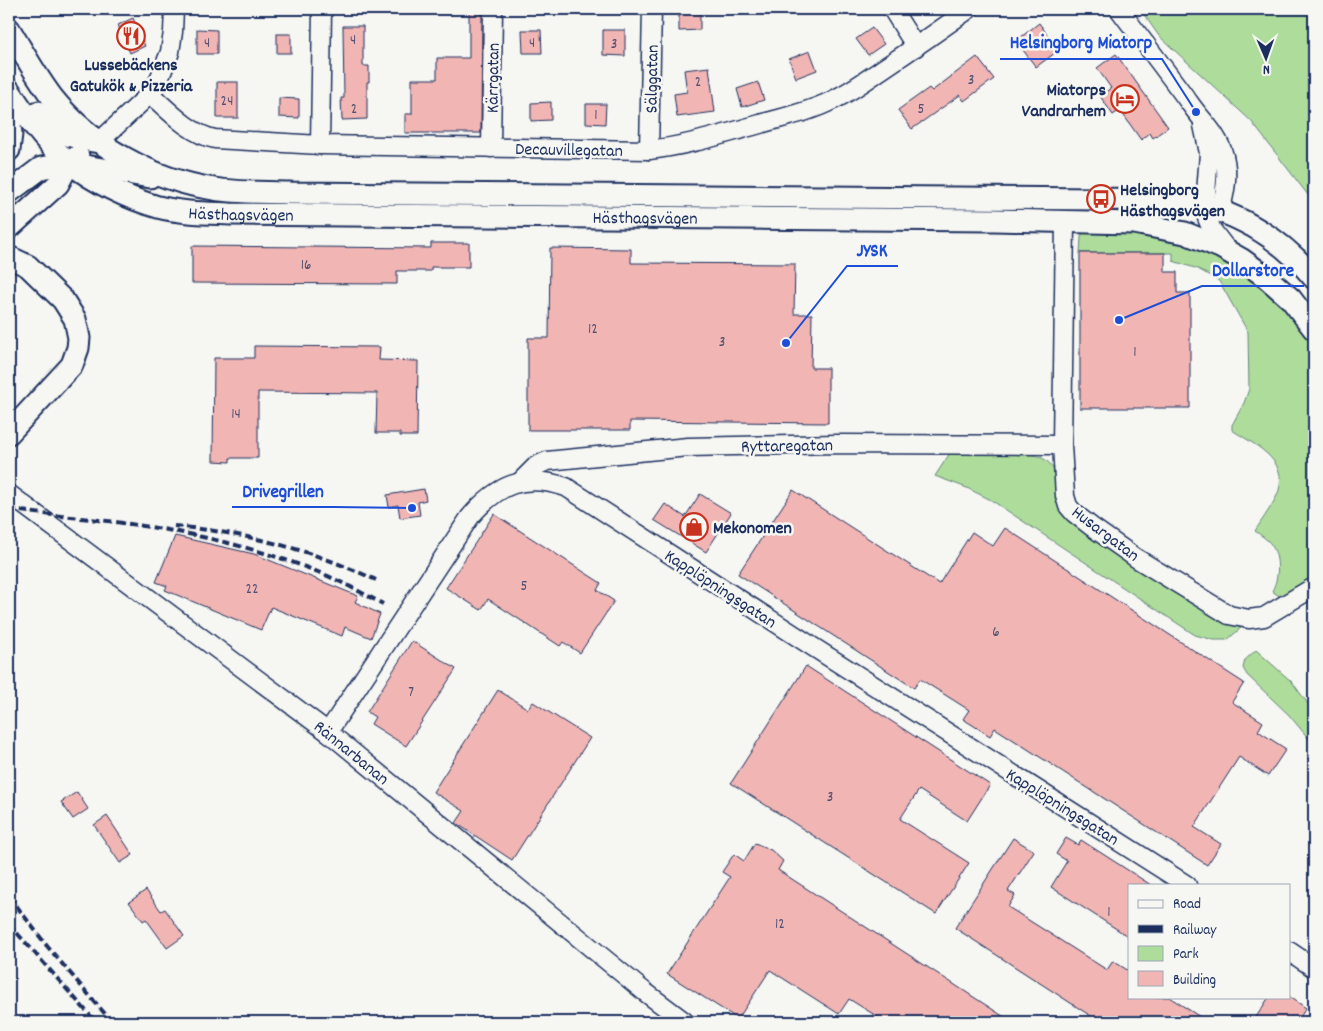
<svg xmlns="http://www.w3.org/2000/svg" width="1323" height="1031" font-family="Dekko,sans-serif">
	<style>
		.green { fill: #aedc9b; stroke: #64867c }
		.building { fill: #f1b5b3; stroke: #1b2f5e }
		.lines { fill: none; stroke-linecap: round; stroke-linejoin: round }
		.minor-casing { stroke: #1b2f5e; stroke-width: 21 }
		.major-casing { stroke: #1b2f5e; stroke-width: 25 }
		.minor { stroke: #f6f6f2; stroke-width: 18 }
		.major { stroke: #f6f6f2; stroke-width: 21 }
		.rail { stroke: #1b2f5e; stroke-width: 4; stroke-dasharray: 8 4; stroke-linecap: butt }
		.labels { text-anchor: middle; stroke-width: 5; stroke-linejoin: round; paint-order: stroke }
		.number-label { font-size: 15px; fill: #505073 }
		.poi-label { font-size: 18px; font-weight: bold; fill: #1b2f5e; stroke: #f6f6f2; text-anchor: start }
		.street-label { font-size: 18px; fill: #1b2f5e; stroke: #f6f6f2 }
		.leader { fill: none; stroke: #1d4ed8; stroke-width: 2 }
		.callout-dot { fill: #1d4ed8; stroke: #f6f6f2; stroke-width: 2 }
		.callout-label { font-size: 19px; text-anchor: middle; font-weight: bold; fill: #1d4ed8; stroke: #f6f6f2; stroke-width: 5; stroke-linejoin: round; paint-order: stroke }
	</style>
	<rect width="100%" height="100%" fill="#f6f6f2"/>
	<filter id="ink" filterUnits="userSpaceOnUse"><feTurbulence type="fractalNoise" baseFrequency=".02" numOctaves="2"/><feDisplacementMap in="SourceGraphic" scale="10" xChannelSelector="R" yChannelSelector="G"/><feConvolveMatrix kernelMatrix="1 2 1 2 8 2 1 2 1" color-interpolation-filters="sRGB"/></filter>
	<g filter="url(#ink)">
		<g class="green">
			<polygon points="1140,9 1314,9 1314,216 1309,204 1311,199 1251,121 1159,36"/>
			<path d="M1089,230L1165,237L1228,261L1260,283L1287,310L1314,346V578L1282,598L1272,591C1280,577 1280,552 1268,541C1264,537 1259,534 1255,531C1261,521 1276,501 1279,490C1288,459 1253,444 1232,430V425L1244,403L1249,389L1248,332L1219,281L1198,269L1173,261V253H1080L1081,237L1083,232Z"/>
			<path d="M950,453L1035,455C1061,464 1052,476 1056,498C1058,509 1065,518 1073,525L1218,619L1241,628L1227,640H1214L1195,635L991,500L967,488L935,476Z"/>
			<polygon points="1256,650 1292,682 1314,712 1314,745 1289,715 1247,675 1243,668 1245,660"/>
		</g>
		<g class="building">
			<polygon points="469,9 482,9 481,133 405,133 405,114 412,114 412,79 437,79 437,58 469,58"/>
			<polygon points="679,13 700,13 700,30 679,31"/>
			<polygon points="133,18 145,46 130,53 118,25"/>
			<polygon points="1039,23 1049,37 1045,39 1055,53 1036,67 1016,41"/>
			<polygon points="343,26 363,26 363,66 369,66 369,82 367,82 367,119 342,120 341,98 344,98"/>
			<polygon points="872,28 884,44 868,55 856,39"/>
			<polygon points="197,29 217,30 217,54 197,54"/>
			<polygon points="522,30 541,30 542,53 523,53"/>
			<polygon points="603,30 625,30 625,56 603,55"/>
			<rect x="277" y="34" width="14" height="19"/>
			<polygon points="810,51 817,70 796,78 789,59"/>
			<polygon points="1116,54 1168,127 1153,138 1150,133 1141,140 1120,110 1113,115 1100,96 1111,88 1097,68"/>
			<polygon points="977,57 994,79 964,101 960,95 912,129 898,110 929,88 932,91"/>
			<polygon points="709,67 715,112 677,117 674,94 687,92 684,70"/>
			<rect x="217" y="82" width="21" height="36"/>
			<polygon points="758,82 764,100 742,107 737,89"/>
			<polygon points="279,98 299,99 299,118 279,117"/>
			<polygon points="551,102 551,120 531,121 531,103"/>
			<polygon points="586,104 606,104 605,124 586,123"/>
			<polygon points="431,243 469,243 469,267 431,267 431,271 397,271 397,284 192,283 192,246 431,248"/>
			<polygon points="550,248 631,249 631,263 795,264 794,314 812,314 811,368 828,368 828,423 630,421 630,430 528,430 528,338 549,338"/>
			<polygon points="1080,253 1165,253 1165,272 1177,272 1177,293 1190,293 1190,408 1080,408"/>
			<polygon points="254,346 380,347 379,360 418,361 417,436 400,436 400,433 376,433 377,393 258,392 258,458 230,458 230,462 213,461 214,358 254,358"/>
			<polygon points="424,489 426,500 418,502 420,515 400,518 398,505 389,507 387,495"/>
			<polygon points="793,490 939,584 972,532 993,546 1005,528 1244,683 1232,702 1263,722 1258,731 1286,749 1268,776 1239,757 1194,827 1221,844 1207,865 995,728 990,736 963,719 969,710 920,679 914,688 738,574"/>
			<polygon points="700,494 731,513 706,552 654,520 665,504 685,517"/>
			<polygon points="494,514 601,583 597,590 614,601 580,653 563,642 560,646 488,599 481,610 446,588"/>
			<polygon points="175,536 254,554 358,596 355,602 380,614 371,638 345,627 342,636 271,607 261,630 165,590 167,586 156,582"/>
			<polygon points="412,641 456,669 406,746 371,724 375,717 367,712"/>
			<polygon points="806,666 990,785 967,821 919,790 900,819 969,863 936,914 731,783"/>
			<polygon points="498,690 528,709 533,702 590,738 512,860 456,823 464,811 433,792"/>
			<polygon points="77,792 88,809 73,819 61,802"/>
			<polygon points="107,816 133,855 120,863 94,825"/>
			<polygon points="1013,838 1034,851 1008,891 1015,895 1008,907 1107,970 1113,961 1129,971 1129,997 1169,997 1208,1022 1100,1022 955,928"/>
			<polygon points="1066,838 1078,845 1081,840 1151,885 1129,885 1129,937 1051,887 1067,861 1056,854"/>
			<polygon points="755,843 771,850 783,861 778,870 1012,1022 886,1022 849,999 839,1014 770,970 738,1019 667,974 730,877 722,872 734,854 744,861"/>
			<polygon points="146,890 161,911 165,909 184,936 167,948 146,919 143,921 129,902"/>
			<polygon points="1269,997 1290,997 1306,1008 1297,1022 1253,1022"/>
		</g>
		<g class="lines">
			<defs>
				<g id="minor">
					<polyline points="892,9 916,47"/>
					<path d="M1119,9C1143,41 1167,72 1191,105C1203,122 1218,134 1224,156C1229,175 1225,193 1220,212"/>
					<path d="M150,94C169,111 190,134 215,139L320,145L649,150C687,146 724,134 760,124C784,117 810,112 833,100C850,92 865,81 881,70C911,50 940,30 969,9"/>
					<polyline points="1203,125 1209,153 1205,207 1207,218 1212,230 1228,251"/>
					<polyline points="99,142 150,94 158,82 170,52 173,32 174,9"/>
					<polyline points="320,145 322,9"/>
					<polyline points="491,148 493,9"/>
					<polyline points="649,150 652,9"/>
					<polyline points="1065,221 1062,445 1065,496 1068,506 1074,513 1092,527 1136,558 1229,615 1249,619 1264,617 1314,587"/>
					<polyline points="520,482 536,466 547,461 688,447 837,444 1062,445"/>
					<polyline points="9,494 328,732 645,992 685,1022"/>
					<path d="M328,732L470,517C498,484 524,473 566,487L810,645L1187,885"/>
					<polyline points="1289,951 1314,968"/>
				</g>
				<g id="major">
					<path d="M9,29C23,52 36,76 52,97C91,146 153,180 214,189C239,193 265,192 291,193L1101,199C1126,200 1153,198 1178,201C1232,208 1280,237 1314,278"/>
					<path id="s1" d="M9,90C24,113 48,147 70,163C96,183 127,198 158,207C182,213 206,213 230,214L994,220L1134,223L1185,233L1220,247L1241,259L1266,277L1291,299L1314,329"/>
					<path d="M39,112C60,135 68,137 99,142"/>
					<polyline points="9,114 11,134 9,150"/>
					<polyline points="79,165 150,177"/>
					<polyline points="9,192 41,168 69,163 78,156"/>
					<polyline points="9,228 58,184 69,163"/>
					<polyline points="9,257 28,266 63,300 75,319 79,338 78,348 72,365 9,433"/>
				</g>
			</defs>
			<use href="#minor" class="minor-casing"/>
			<use href="#major" class="major-casing"/>
			<use href="#minor" class="minor"/>
			<use href="#major" class="major"/>
			<g class="rail">
				<path d="M9,509C49,516 90,518 130,524C193,533 259,548 318,572C341,581 362,593 383,604"/>
				<path d="M174,526C247,533 310,549 376,580"/>
				<polyline points="9,896 47,946 112,1022"/>
				<polyline points="9,924 96,1022"/>
			</g>
		</g>
	</g>
	<defs>
		<symbol id="restaurant-ring" viewBox="-11 -11 22 22"><circle r="9.5" fill="#f6f6f2" stroke="#c8321e" stroke-width="1.5"/><path d="M-5-6h1v4h1v-4h1v4h1v-4h1v5L-1.5 .5V6h-2V.5L-5-1ZM5-6V6H3V1.5H1.5Q1.5-4 5-6Z" fill="#c8321e"/></symbol>
		<symbol id="hotel-ring" viewBox="-11 -11 22 22"><circle r="9.5" fill="#f6f6f2" stroke="#c8321e" stroke-width="1.5"/><path d="M-6-4.5h1.5V1H6V5H4.5V3h-9V5H-6ZM-4 0a1.8 1.8 0 1 1 3.6 0ZM.5 0V-2.5h3Q6-2.5 6 0Z" fill="#c8321e"/></symbol>
		<symbol id="bus-ring" viewBox="-11 -11 22 22"><circle r="9.5" fill="#f6f6f2" stroke="#c8321e" stroke-width="1.5"/><path d="M-5-6H5V4H4V6H2V4H-2V6H-4V4H-5ZM-3.5-4V0h7V-4ZM-3.5 1.2v1.5H-2V1.2ZM2 1.2v1.5H3.5V1.2Z" fill="#c8321e"/></symbol>
		<symbol id="shop-ring" viewBox="-11 -11 22 22"><circle r="9.5" fill="#f6f6f2" stroke="#c8321e" stroke-width="1.5"/><path d="M-5-2.5h2.3a2.7 3.5 0 0 1 5.4 0H5L5.5 6h-11ZM-1.5-2.5h3a1.5 2.3 0 0 0-3 0Z" fill="#c8321e"/></symbol>
	</defs>
	<g fill-rule="evenodd">
		<use href="#restaurant-ring" x="115" y="20" width="32" height="32"/>
		<use href="#hotel-ring" x="1109" y="83" width="32" height="32"/>
		<use href="#bus-ring" x="1085" y="183" width="32" height="32"/>
		<use href="#shop-ring" x="678" y="511" width="32" height="32"/>
	</g>
	<g class="labels">
		<g class="number-label">
			<text x="353" y="44">4</text>
			<text x="207" y="47">4</text>
			<text x="532" y="47">4</text>
			<text x="614" y="48">3</text>
			<text x="971" y="84">3</text>
			<text x="698" y="86">2</text>
			<text x="227" y="105">24</text>
			<text x="354" y="113">2</text>
			<text x="921" y="113">5</text>
			<text x="596" y="119">1</text>
			<text x="306" y="269">16</text>
			<text x="593" y="333">12</text>
			<text x="722" y="346">3</text>
			<text x="1135" y="356">1</text>
			<text x="236" y="418">14</text>
			<text x="524" y="590">5</text>
			<text x="252" y="593">22</text>
			<text x="996" y="636">6</text>
			<text x="411" y="696">7</text>
			<text x="830" y="801">3</text>
			<text x="1109" y="916">1</text>
			<text x="780" y="928">12</text>
		</g>
		<g class="poi-label">
			<text x="131" y="70" text-anchor="middle">Lussebäckens<tspan x="131" dy="21">Gatukök &amp; Pizzeria</tspan></text>
			<text x="1106" y="95" text-anchor="end">Miatorps<tspan x="1106" dy="21">Vandrarhem</tspan></text>
			<text x="1120" y="195">Helsingborg<tspan x="1120" dy="21">Hästhagsvägen</tspan></text>
			<text x="713" y="533">Mekonomen</text>
		</g>
		<g class="street-label">
			<text transform="translate(492 78) rotate(-89)" y="6">Kärrgatan</text>
			<text transform="translate(651 79) rotate(-89)" y="6">Sälggatan</text>
			<text transform="translate(569 149) rotate(1)" y="6">Decauvillegatan</text>
			<text dy="6" stroke="none"><textPath href="#s1" startOffset="278">Hästhagsvägen</textPath></text>
			<text dy="6" stroke="none"><textPath href="#s1" startOffset="682">Hästhagsvägen</textPath></text>
			<text transform="translate(787 445) rotate(-1)" y="6">Ryttaregatan</text>
			<text transform="translate(1106 533) rotate(37)" y="6">Husargatan</text>
			<text transform="translate(721 588) rotate(33)" y="6">Kapplöpningsgatan</text>
			<text transform="translate(352 752) rotate(39)" y="6">Rännarbanan</text>
			<text transform="translate(1063 806) rotate(32)" y="6">Kapplöpningsgatan</text>
		</g>
	</g>
	<path class="leader" d="M1196 112L1162 59H1000M786 343L847 266H898M1119 320L1202 286H1304M412 508L334 507H232"/>
	<g class="callout-dot">
		<circle cx="1196" cy="112" r="5"/>
		<circle cx="786" cy="343" r="5"/>
		<circle cx="1119" cy="320" r="5"/>
		<circle cx="412" cy="508" r="5"/>
	</g>
	<g class="callout-label">
		<text x="1081" y="48">Helsingborg Miatorp</text>
		<text x="872" y="256">JYSK</text>
		<text x="1253" y="276">Dollarstore</text>
		<text x="283" y="497">Drivegrillen</text>
	</g>
	<rect width="1323" height="1031" fill="none" stroke="#f6f6f2" stroke-width="30"/>
	<rect x="15" y="15" width="1293" height="1001" fill="none" stroke="#1b2f5e" stroke-width="2" filter="url(#ink)"/>
	<rect x="1128" y="884" width="162" height="115" fill="#f6f6f2" stroke="#9ea6b7"/>
	<rect x="1138" y="900" width="25" height="8" fill="#f6f6f2" stroke="#9ea6b7"/>
	<text x="1173" y="908" font-size="15" fill="#1b2f5e">Road</text>
	<rect x="1138" y="925" width="25" height="8" fill="#1b2f5e" stroke="#9ea6b7"/>
	<text x="1173" y="934" font-size="15" fill="#1b2f5e">Railway</text>
	<rect x="1138" y="946" width="25" height="15" fill="#aedc9b" stroke="#9ea6b7"/>
	<text x="1173" y="958" font-size="15" fill="#1b2f5e">Park</text>
	<rect x="1138" y="971" width="25" height="15" fill="#f1b5b3" stroke="#9ea6b7"/>
	<text x="1173" y="984" font-size="15" fill="#1b2f5e">Building</text>
	<g transform="translate(1266 58) rotate(178)" stroke="#f6f6f2" stroke-width="4" paint-order="stroke">
	<path d="M0-4L9 19L0 12L-9 19Z" fill="#1b2f5e"/>
	<text y="-8" font-size="14" font-weight="bold" text-anchor="middle" fill="#1b2f5e">N</text>
	</g>
</svg>
